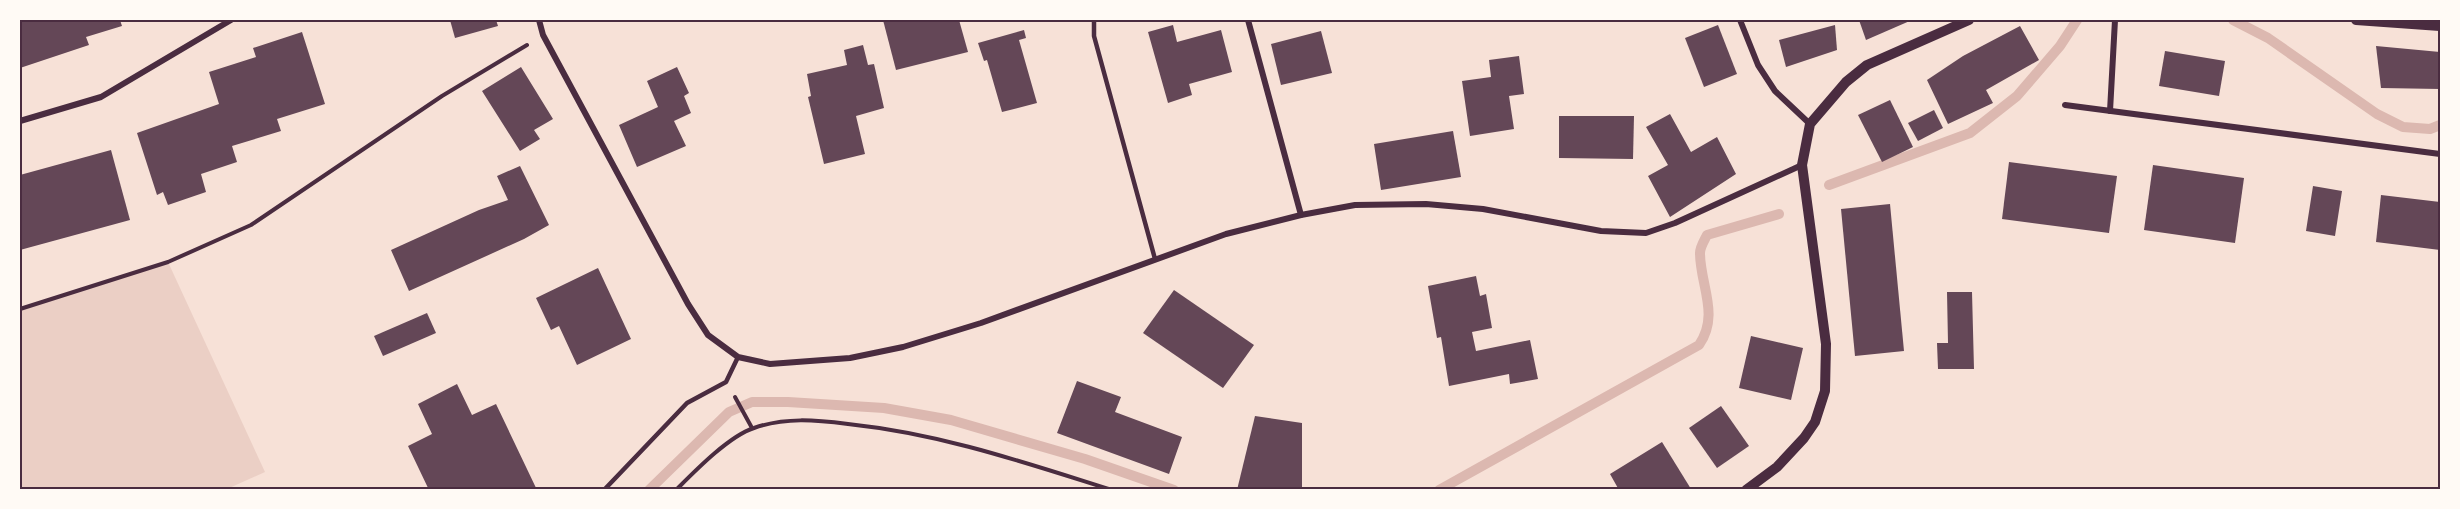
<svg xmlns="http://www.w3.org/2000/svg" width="2460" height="509" font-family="'Exo 2',sans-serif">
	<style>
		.green { fill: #ebcfc5 }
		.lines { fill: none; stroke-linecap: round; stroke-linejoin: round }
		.stream { stroke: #dcb8b0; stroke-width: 10 }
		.building { fill: #644757 }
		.path { stroke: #4a2c40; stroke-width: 4 }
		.service { stroke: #4a2c40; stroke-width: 4.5 }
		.minor { stroke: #4a2c40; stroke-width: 6 }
		.tertiary { stroke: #4a2c40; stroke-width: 10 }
		.neatline { fill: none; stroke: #4a2c40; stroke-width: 2 }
	</style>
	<rect width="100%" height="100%" fill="#f7e1d7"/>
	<polygon class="green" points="168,262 265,472 227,489 20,490 20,309"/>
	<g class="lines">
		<g class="stream">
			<polyline points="2233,20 2268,38 2377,114 2403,127 2430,129 2440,125"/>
			<polyline points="1829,185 1970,133 2017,96 2060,46 2077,20"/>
			<polyline points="649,490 729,412 752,402 788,402 884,408 951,420 1085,459 1174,490"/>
			<path d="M1439,490L1699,345C1720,315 1700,285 1700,253C1700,247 1704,241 1707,235L1779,214"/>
		</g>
	</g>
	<g class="building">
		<polygon points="20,20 120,20 122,26 86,37 89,45 20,68"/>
		<polygon points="450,20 496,20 498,26 455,38"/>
		<polygon points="883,20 959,20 968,52 896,70"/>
		<polygon points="1859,20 1912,20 1866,40"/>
		<polygon points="1173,25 1177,42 1221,30 1232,72 1189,84 1192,95 1168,103 1148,32"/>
		<polygon points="1718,25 1737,74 1704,87 1685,38"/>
		<polygon points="1835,25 1837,50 1786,67 1779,40"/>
		<polygon points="2020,26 2039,60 1986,90 1993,103 1948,124 1927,80 1963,56"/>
		<polygon points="1024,30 1026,38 1019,40 1037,103 1002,112 987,60 984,61 978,43"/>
		<polygon points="1321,31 1332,73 1281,85 1271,44"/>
		<polygon points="302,32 325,104 277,119 281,131 232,146 237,162 201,174 206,192 168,205 163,192 157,195 137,133 219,104 209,72 256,57 253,48"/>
		<polygon points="863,45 868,65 874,64 884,108 856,116 865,154 824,164 808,97 811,96 807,74 847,65 844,50"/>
		<polygon points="2376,46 2440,52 2440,89 2381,88"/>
		<polygon points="2165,51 2225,61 2219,96 2159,86"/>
		<polygon points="1519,56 1524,94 1509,96 1514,129 1470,136 1462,81 1491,77 1489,60"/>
		<polygon points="521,67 553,119 534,130 540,139 520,151 482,91"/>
		<polygon points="677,67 689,93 684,96 691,113 674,121 686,146 637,167 619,125 658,107 647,81"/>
		<polygon points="1890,100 1913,147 1882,162 1858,115"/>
		<polygon points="1934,110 1943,128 1918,141 1908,123"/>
		<polygon points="1670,114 1691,152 1717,137 1736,174 1670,217 1648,176 1668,165 1646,127"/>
		<polygon points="1559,116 1634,116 1633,159 1559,158"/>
		<polygon points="1453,131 1461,177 1381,190 1374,144"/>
		<polygon points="111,150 130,220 20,250 20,175"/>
		<polygon points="2009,162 2117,176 2109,233 2002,219"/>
		<polygon points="2153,165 2244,178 2235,243 2144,230"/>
		<polygon points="520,166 549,225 524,239 409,291 391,250 479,210 508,200 497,176"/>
		<polygon points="2313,186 2342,191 2335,236 2306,231"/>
		<polygon points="2381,195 2440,202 2440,250 2376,242"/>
		<polygon points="1890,204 1904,351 1855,356 1841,209"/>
		<polygon points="598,268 631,339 577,365 559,326 551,330 536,298"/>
		<polygon points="1476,276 1480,296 1486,294 1492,328 1472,332 1476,351 1530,340 1538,379 1510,384 1509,374 1449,386 1441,337 1437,338 1428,286"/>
		<polygon points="1174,290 1254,345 1223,388 1143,333"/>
		<polygon points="1947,292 1972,292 1974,369 1938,369 1937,343 1948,343"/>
		<polygon points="427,313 436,333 383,356 374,336"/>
		<polygon points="1751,336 1803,348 1791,400 1739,388"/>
		<polygon points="1077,381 1121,397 1115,412 1182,437 1169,474 1057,433"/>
		<polygon points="457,384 472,415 496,404 537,490 429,490 408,446 432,434 418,404"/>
		<polygon points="1721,406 1749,446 1717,468 1689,428"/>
		<polygon points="1255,416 1302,423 1302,490 1237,490"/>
		<polygon points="1662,442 1691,489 1619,490 1610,474"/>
	</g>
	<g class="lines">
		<g class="path">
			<polyline points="20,309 168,262 251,225 442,96 527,45"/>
			<polyline points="735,397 752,428"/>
			<path d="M676,490C695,471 729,436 754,428C785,417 816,420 848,424C942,434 1023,462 1112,490"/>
		</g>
		<g class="service">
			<polyline points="1094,20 1094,36 1155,259"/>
			<polyline points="604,490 687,403 726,382 738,357"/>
		</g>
		<g class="minor">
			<polyline points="539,20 543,35 688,304 708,335 738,357 770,364 850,358 903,347 981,323 1226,234 1301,215 1355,205 1426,204 1483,209 1601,231 1646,233 1675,223 1802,165"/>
			<polyline points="1248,20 1301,215"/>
			<polyline points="1740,20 1758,65 1775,91 1810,124"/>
			<polyline points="2065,105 2440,154"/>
			<polyline points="2110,111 2115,20"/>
			<polyline points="20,121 101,97 231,20"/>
		</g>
		<g class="tertiary">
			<polyline points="2356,20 2440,26"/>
			<polyline points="1746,490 1777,467 1804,438 1815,422 1825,391 1826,344 1802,165 1810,124 1846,82 1867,65 1969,20"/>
		</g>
	</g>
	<rect width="2460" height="509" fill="none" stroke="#fffaf5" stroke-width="42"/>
	<rect x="21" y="21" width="2418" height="467" class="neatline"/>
</svg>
